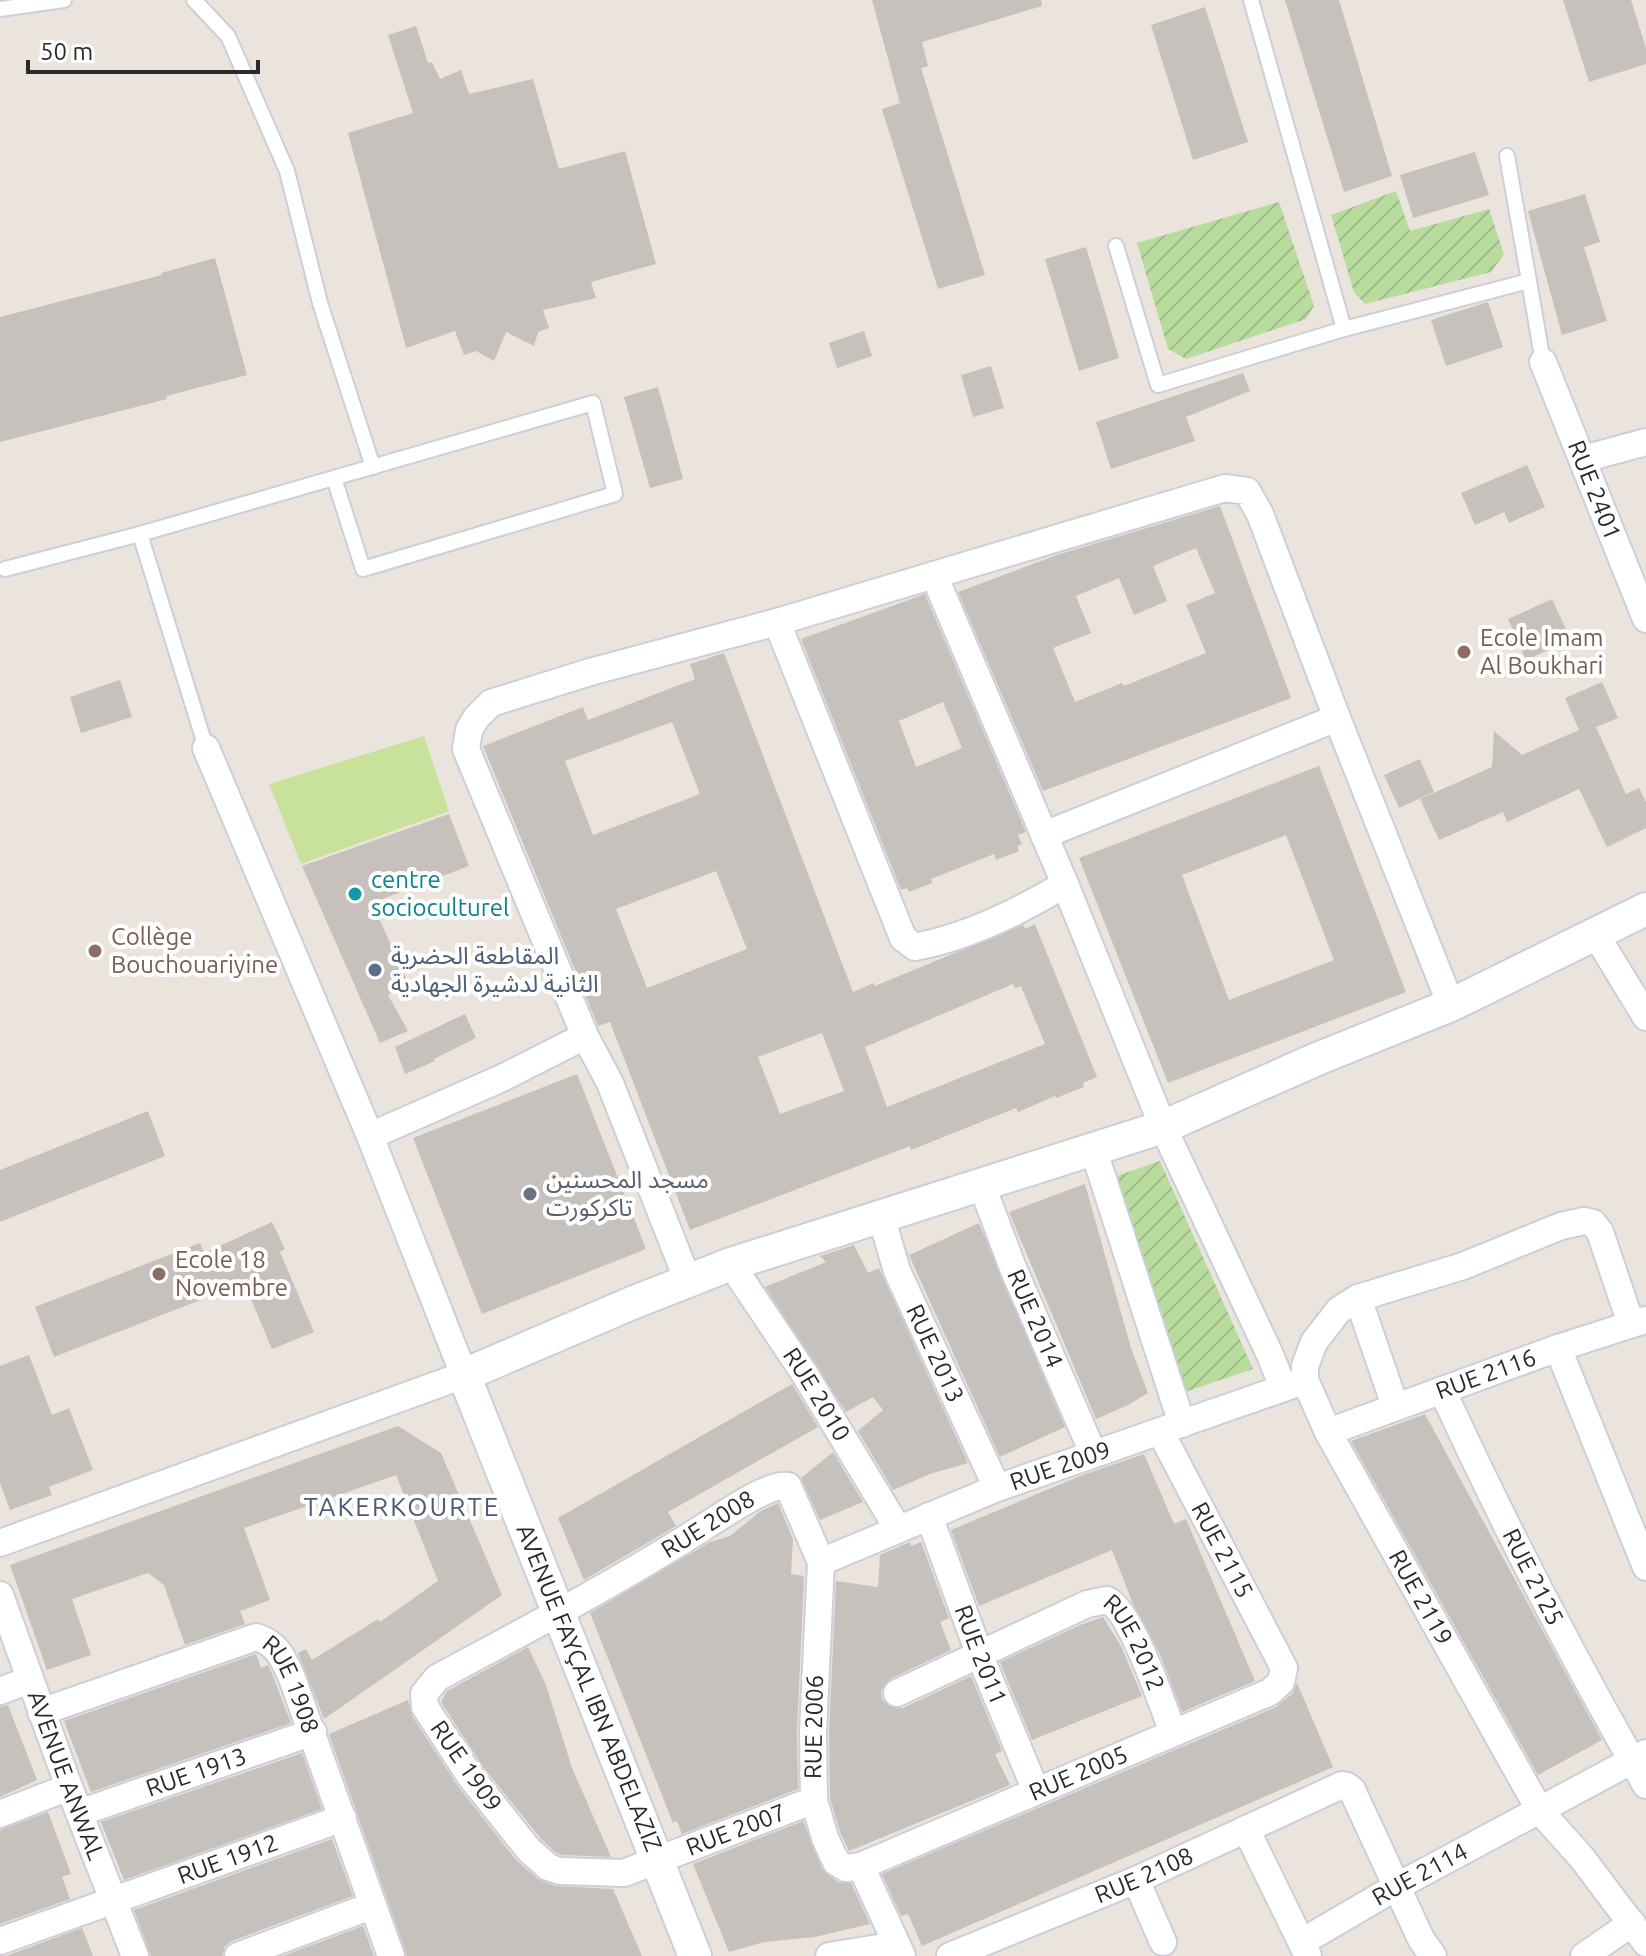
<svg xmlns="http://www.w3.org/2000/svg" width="1646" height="1956" font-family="Ubuntu,'Noto Sans Arabic',sans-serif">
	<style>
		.garden { fill: url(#garden-furrows) }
		.pitch { fill: #c9e29b }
		.building { fill: #c6c1bc; fill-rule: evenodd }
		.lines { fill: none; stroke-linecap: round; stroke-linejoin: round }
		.service-casing { stroke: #cbcfda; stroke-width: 18 }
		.minor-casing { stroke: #cbcfda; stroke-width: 30 }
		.tertiary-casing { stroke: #cbcfda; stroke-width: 36 }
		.service { stroke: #fff; stroke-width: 14 }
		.minor { stroke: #fff; stroke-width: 26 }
		.tertiary { stroke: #fff; stroke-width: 32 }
		.education-dot { fill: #8d6e63; stroke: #fff; stroke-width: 3 }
		.culture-dot { fill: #0f9aa8; stroke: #fff; stroke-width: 3 }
		.service-dot { fill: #5c6f8a; stroke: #fff; stroke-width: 3 }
		.worship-dot { fill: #6b7280; stroke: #fff; stroke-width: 3 }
		.labels { text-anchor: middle; stroke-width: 8; stroke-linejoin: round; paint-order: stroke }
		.street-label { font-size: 24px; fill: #2a2a2a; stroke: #fff }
		.education-label { font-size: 24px; fill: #785e54; stroke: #fff; text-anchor: start }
		.culture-label { font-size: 24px; fill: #0d838f; stroke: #fff; text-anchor: start }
		.service-label { font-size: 24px; fill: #4e5e75; stroke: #fff; text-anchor: start }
		.worship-label { font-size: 24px; fill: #5b616d; stroke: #fff; text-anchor: start }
		.neighbourhood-label { font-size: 26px; letter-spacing: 2px; fill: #4e5876; stroke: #fff }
	</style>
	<defs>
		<pattern id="garden-furrows" width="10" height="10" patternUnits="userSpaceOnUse" patternTransform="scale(2)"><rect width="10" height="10" fill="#b7dc9e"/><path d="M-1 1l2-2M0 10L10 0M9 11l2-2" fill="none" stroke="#9ebd88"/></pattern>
	</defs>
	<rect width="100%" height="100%" fill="#ebe4dd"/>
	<g class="garden">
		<polygon points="1396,191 1410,231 1489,209 1504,254 1491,272 1365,304 1354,292 1331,215"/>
		<polygon points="1279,202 1314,306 1306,319 1186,359 1168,349 1137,243"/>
		<polygon points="1160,1161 1253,1369 1182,1393 1114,1177"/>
	</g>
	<polygon class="pitch" points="424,736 449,811 301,864 269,784"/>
	<g class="building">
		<polygon points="872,0 1041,0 1042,6 922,42 928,66 921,68 985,275 938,289 882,109 900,103"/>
		<polygon points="1285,0 1339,0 1392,176 1344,192"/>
		<polygon points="1563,0 1631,0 1646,48 1646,64 1589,82"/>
		<polygon points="1205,7 1248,142 1193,160 1151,25"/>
		<polygon points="416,26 428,63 432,62 440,79 461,70 469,94 533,79 559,169 625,151 656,264 591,282 596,298 543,310 549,328 538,332 534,346 506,332 494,361 476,351 464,355 455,331 406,348 348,133 413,113 388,35"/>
		<polygon points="1475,152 1489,195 1413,218 1400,175"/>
		<polygon points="1585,194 1600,242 1584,247 1607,321 1562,335 1528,211"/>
		<polygon points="1086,247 1119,358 1079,371 1045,259"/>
		<polygon points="215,258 247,375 166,396 167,399 0,442 0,317 162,275 161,273"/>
		<polygon points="1488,302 1503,347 1446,366 1431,320"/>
		<polygon points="864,331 872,356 837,368 829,343"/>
		<polygon points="991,366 1004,408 973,417 961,375"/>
		<polygon points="1243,373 1250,391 1186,417 1195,441 1111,469 1096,422"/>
		<polygon points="658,387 683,479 650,488 624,397"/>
		<polygon points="1527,465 1545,507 1509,523 1504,512 1475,525 1461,493"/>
		<path d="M1220,506L1291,698L1043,791L958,592L1057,555ZM1196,548L1215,593L1186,605L1206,653L1124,686L1122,683L1075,702L1053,648L1091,633L1076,596L1119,578L1134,615L1167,601L1153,566Z"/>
		<path d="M925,594L1026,832L1018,835L1022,844L1017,846L1019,851L996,860L994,854L931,879L932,883L909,892L907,888L901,890L801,639ZM943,702L962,748L916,767L899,721Z"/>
		<polygon points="1552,599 1571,640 1526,660 1508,619"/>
		<path d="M724,653L853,992L874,983L875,986L1023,925L1025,929L1035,924L1097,1077L1083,1083L1084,1087L1056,1098L1055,1096L1018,1112L1016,1108L911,1150L910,1146L690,1230L610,1022L598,1026L483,746L583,707L588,720L695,679L690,664ZM672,722L700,794L593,835L565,761ZM716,871L747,949L647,988L616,909ZM1013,984L1015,988L1021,986L1045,1044L887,1107L865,1047ZM822,1033L844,1091L780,1114L758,1057Z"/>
		<polygon points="120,680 132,717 81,733 70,697"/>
		<polygon points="1602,682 1618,718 1596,727 1626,794 1639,788 1646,802 1646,828 1607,847 1579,789 1507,822 1503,812 1439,840 1420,799 1492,767 1494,731 1522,755 1579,730 1565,698"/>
		<polygon points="1420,759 1434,792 1399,808 1384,775"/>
		<path d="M1319,766L1406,992L1168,1083L1079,858ZM1286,835L1334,960L1229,1000L1182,875Z"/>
		<polygon points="449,814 469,866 372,903 409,984 388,995 408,1031 380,1043 302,866"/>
		<polygon points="465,1014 476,1038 434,1059 435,1061 405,1074 395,1047"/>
		<polygon points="577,1074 646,1249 482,1314 413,1138"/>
		<polygon points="148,1111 165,1156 0,1222 0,1170"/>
		<polygon points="1085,1184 1131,1348 1148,1393 1128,1405 1096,1419 1009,1212"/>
		<polygon points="272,1222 285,1249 280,1252 314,1332 272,1349 244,1283 54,1357 35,1307 200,1243 204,1253"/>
		<polygon points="979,1223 1065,1427 1000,1457 909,1255"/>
		<polygon points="854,1245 868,1273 879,1268 968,1463 930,1474 893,1490 858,1431 883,1410 873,1397 846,1412 765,1287 826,1262 820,1256"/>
		<polygon points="29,1355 52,1415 69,1408 93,1470 49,1487 52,1495 10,1510 0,1483 0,1366"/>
		<polygon points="792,1384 818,1427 668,1512 676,1526 584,1580 558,1518"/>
		<polygon points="1425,1414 1602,1740 1538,1775 1351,1441"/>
		<polygon points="398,1426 441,1453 502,1595 324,1719 298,1653 306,1649 312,1660 378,1619 380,1622 438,1581 396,1475 244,1528 270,1600 240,1611 245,1624 185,1645 164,1585 148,1573 72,1599 91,1655 47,1670 10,1565"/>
		<polygon points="833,1452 863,1502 820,1520 801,1478"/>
		<polygon points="1144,1454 1174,1524 1186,1519 1255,1681 1182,1712 1160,1654 1133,1604 1112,1550 979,1606 951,1530 1080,1476"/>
		<polygon points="778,1503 793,1539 791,1574 804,1576 797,1731 798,1789 682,1834 677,1821 673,1823 590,1613 710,1542 730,1536 761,1511"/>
		<polygon points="910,1542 911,1546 921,1542 949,1618 940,1622 951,1650 890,1679 881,1691 882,1699 889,1706 903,1708 971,1676 1002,1751 995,1754 1010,1785 849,1851 840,1832 830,1798 829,1732 836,1581 878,1587 880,1555"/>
		<polygon points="1103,1617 1121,1646 1142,1696 1032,1740 1000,1662 1080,1625"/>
		<polygon points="528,1647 546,1685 572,1768 611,1857 563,1855 556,1853 541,1839 483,1767 441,1702 447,1691"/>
		<polygon points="256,1654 261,1668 268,1665 271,1671 291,1723 91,1792 64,1721"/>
		<polygon points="1297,1683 1333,1767 922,1946 908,1914 901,1916 882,1874 1276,1707 1292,1694"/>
		<polygon points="408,1700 412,1716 457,1785 516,1860 538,1879 555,1886 613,1889 642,1956 407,1956 329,1734"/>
		<polygon points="8,1705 37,1780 0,1797 0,1707"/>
		<polygon points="302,1753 322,1809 124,1880 101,1822"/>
		<polygon points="48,1812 71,1874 62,1877 70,1899 0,1924 0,1830"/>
		<polygon points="803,1821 822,1869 838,1882 851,1883 870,1924 815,1937 764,1942 729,1952 693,1864"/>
		<polygon points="332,1839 353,1896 232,1941 225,1946 222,1956 151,1956 134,1910"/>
		<polygon points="363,1926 374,1956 283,1956"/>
		<polygon points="82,1928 93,1956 6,1956"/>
	</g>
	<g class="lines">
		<defs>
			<g id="service">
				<polyline points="194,0 228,36 287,171 320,303 373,467"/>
				<polyline points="1251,0 1344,329"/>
				<polyline points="0,9 64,0"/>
				<polyline points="1116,246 1158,385 1344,329 1529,281 1507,156"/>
				<polyline points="1529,281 1543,362"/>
				<polyline points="140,534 206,748"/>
				<polyline points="5,569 140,534 593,403 615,494 363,569 334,478"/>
			</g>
			<g id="minor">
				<path id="s1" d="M1543,362L1646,619"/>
				<polyline points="1583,459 1646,442"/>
				<polyline points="934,575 1065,884 1163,1127 1271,1357 1283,1388"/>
				<path d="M777,622L903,938L915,947C967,937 1019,912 1065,884"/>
				<polyline points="1044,835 1337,718"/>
				<polyline points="1596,935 1646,1017"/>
				<polyline points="370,1136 500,1079 585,1036"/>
				<polyline points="1093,1148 1182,1424"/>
				<path id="s2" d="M981,1183L1013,1268L1093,1453"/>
				<path id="s3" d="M881,1216L897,1271L997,1488"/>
				<path id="s4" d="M731,1264L804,1373L898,1529"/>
				<polyline points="688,1281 610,1083 585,1036 466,749 469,730 476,718 491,703 590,672 777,622 1225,488 1247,491 1260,514 1337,718 1451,1005"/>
				<polyline points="1358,1298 1395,1406"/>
				<path id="s5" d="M1631,1324L1600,1232L1593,1223L1584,1221L1561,1226L1463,1266L1358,1298L1339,1310L1314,1342L1305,1366V1380L1328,1432L1540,1811L1582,1858L1646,1943"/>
				<polyline points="1558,1348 1646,1567"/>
				<path id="s6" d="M1442,1390C1504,1525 1571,1655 1646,1785"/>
				<path id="s7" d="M1328,1432L1558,1348L1645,1320"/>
				<path id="s8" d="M929,1516L980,1656L1036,1791"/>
				<polyline points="0,1543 464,1375 370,1136 206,748"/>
				<path id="s9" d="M821,1562L997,1488L1298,1383"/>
				<path id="s10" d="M0,1595L69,1787L135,1956"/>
				<polyline points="0,1691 29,1680"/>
				<path id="s11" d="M897,1693L1087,1604L1107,1600C1131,1610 1163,1706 1173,1733"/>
				<path id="s12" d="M41,1712L256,1637C278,1644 283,1658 292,1678L391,1956"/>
				<path id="s13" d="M814,1800L624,1873L560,1871L548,1867L529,1850L470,1776L425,1707L424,1694L437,1678C528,1629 620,1581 707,1525C725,1514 768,1483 788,1486L821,1562L813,1732L814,1800L825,1838L836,1862L846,1868L861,1866L1270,1692L1281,1682L1284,1668L1160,1431"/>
				<path id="s14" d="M79,1813L313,1732"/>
				<polyline points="0,1814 69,1787"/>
				<polyline points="1246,1829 1308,1956"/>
				<polyline points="861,1866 902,1956"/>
				<polyline points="1136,1880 1163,1942"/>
				<path id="s15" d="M0,1941L343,1818"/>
				<path id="s16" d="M1302,1942L1396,1887L1646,1753"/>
				<polyline points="238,1956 371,1906"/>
				<polyline points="829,1956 896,1945"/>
				<path id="s17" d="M950,1956L1136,1880L1342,1785L1347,1786L1352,1790L1421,1939L1433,1956"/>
				<polyline points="1584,1956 1632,1923"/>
			</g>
			<polyline id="tertiary" points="695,1956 464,1375 632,1303 731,1264 1163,1127 1317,1059 1451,1005 1646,909"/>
		</defs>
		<use href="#service" class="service-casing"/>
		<use href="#minor" class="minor-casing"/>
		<use href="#tertiary" class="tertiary-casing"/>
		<use href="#service" class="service"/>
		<use href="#minor" class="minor"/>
		<use href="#tertiary" class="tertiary"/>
	</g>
	<g class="education-dot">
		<circle cx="1464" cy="652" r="8"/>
		<circle cx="95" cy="951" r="8"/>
		<circle cx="159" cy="1274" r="8"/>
	</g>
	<circle class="culture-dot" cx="355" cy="894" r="8"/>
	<circle class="service-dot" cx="375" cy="970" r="8"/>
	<circle class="worship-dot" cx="530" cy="1194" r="8"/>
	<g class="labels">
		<g class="street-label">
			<text dy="8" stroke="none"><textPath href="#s1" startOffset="138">RUE 2401</textPath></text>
			<text dy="8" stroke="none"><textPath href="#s2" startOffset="146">RUE 2014</textPath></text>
			<text dy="8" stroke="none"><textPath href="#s3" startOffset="148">RUE 2013</textPath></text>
			<text dy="8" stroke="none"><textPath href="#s7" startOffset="168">RUE 2116</textPath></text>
			<text dy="8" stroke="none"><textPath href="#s4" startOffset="156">RUE 2010</textPath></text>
			<text dy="8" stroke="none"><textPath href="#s9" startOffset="258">RUE 2009</textPath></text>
			<text dy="8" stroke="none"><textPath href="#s13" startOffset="828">RUE 2008</textPath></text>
			<text transform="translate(1222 1550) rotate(62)" y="8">RUE 2115</text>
			<text dy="8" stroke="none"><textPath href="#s6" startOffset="208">RUE 2125</textPath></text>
			<text dy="8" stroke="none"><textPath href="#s5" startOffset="706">RUE 2119</textPath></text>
			<text dy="8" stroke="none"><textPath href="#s11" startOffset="282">RUE 2012</textPath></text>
			<text dy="8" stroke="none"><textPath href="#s8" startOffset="148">RUE 2011</textPath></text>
			<text transform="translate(589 1688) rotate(68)" y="8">AVENUE FAYÇAL IBN ABDELAZIZ</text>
			<text dy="8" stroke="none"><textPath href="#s12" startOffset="290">RUE 1908</textPath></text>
			<text transform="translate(814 1727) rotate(-89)" y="8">RUE 2006</text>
			<text transform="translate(466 1766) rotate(55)" y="8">RUE 1909</text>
			<text dy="8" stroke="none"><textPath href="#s14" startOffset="124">RUE 1913</textPath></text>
			<text dy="8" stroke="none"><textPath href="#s13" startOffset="1568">RUE 2005</textPath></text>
			<text dy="8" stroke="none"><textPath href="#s10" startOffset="192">AVENUE ANWAL</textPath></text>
			<text transform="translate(736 1830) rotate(-21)" y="8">RUE 2007</text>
			<text dy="8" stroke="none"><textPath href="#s15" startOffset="242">RUE 1912</textPath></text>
			<text dy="8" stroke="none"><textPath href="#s17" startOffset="210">RUE 2108</textPath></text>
			<text dy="8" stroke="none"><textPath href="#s16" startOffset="136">RUE 2114</textPath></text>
		</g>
		<g class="education-label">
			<text x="1480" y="646">Ecole Imam<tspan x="1480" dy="28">Al Boukhari</tspan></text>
			<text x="111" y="945">Collège<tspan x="111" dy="28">Bouchouariyine</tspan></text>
			<text x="175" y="1268">Ecole 18<tspan x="175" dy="28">Novembre</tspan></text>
		</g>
		<g class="culture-label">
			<text x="371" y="888">centre<tspan x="371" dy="28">socioculturel</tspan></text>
		</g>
		<g class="service-label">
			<text x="391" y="964">المقاطعة الحضرية<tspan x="391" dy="28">الثانية لدشيرة الجهادية</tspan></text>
		</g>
		<g class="worship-label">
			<text x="546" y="1188">مسجد المحسنين<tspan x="546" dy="28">تاكركورت</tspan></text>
		</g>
		<g class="neighbourhood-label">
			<text x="402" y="1516">TAKERKOURTE</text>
		</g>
	</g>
	<path d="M28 60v12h230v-12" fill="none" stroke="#2a2a2a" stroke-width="4"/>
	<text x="40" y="60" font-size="24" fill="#2a2a2a" stroke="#ffffff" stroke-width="6" paint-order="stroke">50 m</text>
</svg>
